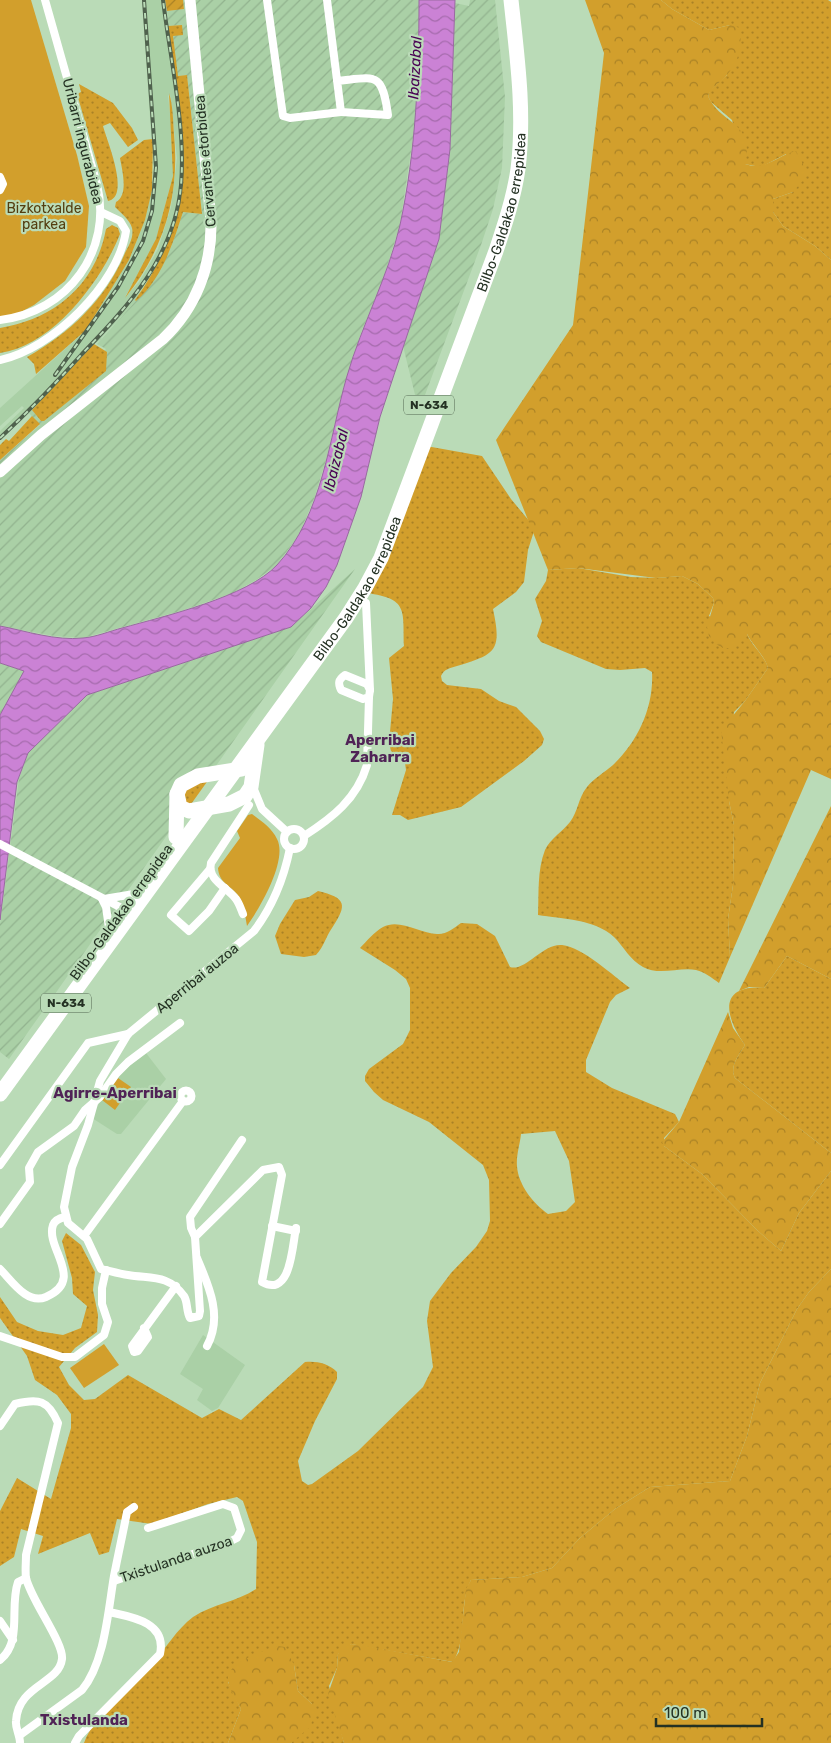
<svg xmlns="http://www.w3.org/2000/svg" width="831" height="1743" font-family="Rubik,sans-serif">
	<style>
		.built { fill: #aad0a6; fill-rule: evenodd }
		.industrial { fill: url(#industrial-furrows) }
		.grass { fill: url(#grass-dots); fill-rule: evenodd }
		.forest { fill: url(#forest-crowns) }
		.park { fill: #d29f2c }
		.garden { fill: url(#garden-furrows) }
		.water { fill: url(#water-waves); stroke: #996aa0 }
		.lines { fill: none; stroke-linecap: round; stroke-linejoin: round }
		.street { stroke: #fff; stroke-width: 8 }
		.secondary { stroke: #fff; stroke-width: 11 }
		.highway { stroke: #fff; stroke-width: 15 }
		.rail-casing { stroke: #4f614d; stroke-width: 4 }
		.rail { stroke: #badbb7; stroke-width: 2; stroke-dasharray: 5.5; stroke-linecap: butt }
		.labels { text-anchor: middle; stroke-width: 4.5; stroke-linejoin: round; paint-order: stroke }
		.shield { fill: #badbb7; stroke: #51644f; stroke-width: 1 }
		.shield-label { font-size: 12px; font-weight: bold; fill: #243123 }
		.street-label { font-size: 14px; fill: #243123; stroke: #badbb7 }
		.park-label { font-size: 14px; fill: #543e10; stroke: #badbb7 }
		.water-label { font-size: 15px; font-style: italic; fill: #490253; stroke: #badbb7 }
		.neighbourhood-label { font-size: 15px; font-weight: bold; fill: #502356; stroke: #badbb7 }
	</style>
	<defs>
		<pattern id="industrial-furrows" width="10" height="10" patternUnits="userSpaceOnUse" patternTransform="scale(1.25)"><rect width="10" height="10" fill="#aad0a6"/><path d="M-1 1l2-2M0 10L10 0M9 11l2-2" fill="none" stroke="#92b38f"/></pattern>
		<pattern id="grass-dots" width="8" height="8" patternUnits="userSpaceOnUse" patternTransform="scale(1.25)"><rect width="8" height="8" fill="#d29f2c"/><path d="M2 2h.1M6 6h.1" fill="none" stroke="#aa8225" stroke-width="1.8" stroke-linecap="round"/></pattern>
		<pattern id="forest-crowns" width="20" height="18" patternUnits="userSpaceOnUse" patternTransform="scale(1.25)"><rect width="20" height="18" fill="#d29f2c"/><path d="M2 6a3 3 0 1 1 6 0M12 15a3 3 0 1 1 6 0" fill="none" stroke="#aa8225"/></pattern>
		<pattern id="garden-furrows" width="10" height="10" patternUnits="userSpaceOnUse" patternTransform="scale(1.25)"><rect width="10" height="10" fill="#d29f2c"/><path d="M-1 1l2-2M0 10L10 0M9 11l2-2" fill="none" stroke="#aa8225"/></pattern>
		<pattern id="water-waves" width="16" height="10" patternUnits="userSpaceOnUse" patternTransform="scale(1.25)"><rect width="16" height="10" fill="#cb82d5"/><path d="M0 5q4-4 8 0t8 0" fill="none" stroke="#a56bac"/></pattern>
	</defs>
	<rect width="100%" height="100%" fill="#badbb7"/>
	<g class="built">
		<path d="M142,0H165L184,151L182,193L174,229L160,261L135,300L136,301L101,338L102,339L94,344L29,413L0,440V431L24,408L22,406L0,426V408L86,330L129,260L145,220L154,175ZM170,94L177,158L171,207L158,249L139,282L125,297L148,257L156,239L173,176V139L168,96Z"/>
		<polygon points="146,1053 166,1079 121,1134 117,1134 92,1118 101,1099 122,1072"/>
		<polygon points="203,1335 245,1365 218,1408 212,1411 197,1400 203,1389 180,1374"/>
	</g>
	<g class="industrial">
		<polygon points="183,0 419,0 419,76 413,138 400,225 380,289 362,330 347,377 326,460 314,499 299,535 276,566 256,580 233,593 184,610 83,638 54,636 0,626 0,460 40,425 29,413 32,410 41,421 106,349 97,344 152,283 171,247 183,212 202,214 187,75 178,76 175,69 173,36 182,25 168,26 167,11 184,9"/>
		<polygon points="470,0 495,0 505,97 502,168 493,209 481,245 419,411 403,346 439,239 450,149 455,3 469,6"/>
		<polygon points="355,569 9,1059 0,1052 0,924 19,778 28,753 87,695 291,627"/>
		<polygon points="0,663 25,671 0,715"/>
	</g>
	<g class="grass">
		<polygon points="661,0 828,0 831,2 831,260 815,246 783,226 773,212 773,199 793,192 786,154 761,167 744,164 732,120 711,102 708,96 710,90 727,75 730,25 709,30 672,9"/>
		<path d="M182,25L183,35L173,36L178,76L187,75L202,214L183,212C173,243 162,279 136,301L135,300C204,203 183,135 168,26Z"/>
		<path d="M79,84L113,103L132,128L138,140L128,147L110,123L103,126C107,141 131,197 108,201L77,94L81,92Z"/>
		<path d="M169,93C173,105 173,121 174,134C180,196 164,250 125,298L156,239L173,176Z"/>
		<path d="M153,139L152,190L145,220L129,260L86,330L36,374L34,364L27,357C70,333 106,299 125,253C129,245 134,237 132,228C130,220 121,213 115,207L116,202C129,195 122,170 120,158L144,140Z"/>
		<path d="M112,225L118,228L120,234C102,280 53,346 0,353V328C55,319 96,284 106,229Z"/>
		<polygon points="94,344 107,352 106,371 44,421 41,421 32,410"/>
		<polygon points="32,416 40,424 0,460 0,445 6,439 9,441"/>
		<path d="M426,446L482,456L511,499L535,528L528,550L524,582L516,592L493,609C502,651 496,654 457,666C450,668 444,669 441,676L442,681L447,685L481,689L499,701L516,707L540,731L544,739L542,745L524,761L461,807L408,820L400,815H392L406,770L405,763L391,751L389,743L393,699L389,658L404,646C403,609 408,599 367,593Z"/>
		<path d="M578,568L631,577L656,578L682,576L698,584L713,598L714,603L709,616L747,634C752,646 765,656 768,668L745,701L734,712L729,801L734,825L733,885L728,919L730,957L719,983C712,978 705,972 696,970C679,967 659,976 643,967C630,960 624,947 614,937C595,919 562,919 538,915C539,894 537,870 545,850C550,839 563,831 570,822C578,812 578,798 587,787C594,778 604,773 613,765C638,741 654,707 652,672L645,668L620,670L606,669L541,642L537,636L542,621L535,599L546,581L548,570Z"/>
		<polygon points="209,779 189,807 186,805 184,788"/>
		<path d="M318,891C346,898 348,904 332,928C326,936 324,947 316,955L304,957L281,954L275,936L280,924L295,900L309,897Z"/>
		<path d="M461,923L477,924L495,936L510,967C525,972 543,943 562,945C583,947 613,976 630,988L616,995L610,1002L586,1060V1072L612,1088L675,1114L679,1122L664,1138V1146L702,1174L757,1230L781,1251L799,1213L831,1171V1269L809,1292L797,1309L760,1383L747,1436L730,1481L650,1487L615,1509L580,1538L552,1568L522,1577L471,1580C458,1605 468,1638 453,1662L351,1644L338,1654L337,1668L329,1686L344,1743H291L312,1704L298,1691L294,1665L228,1682L241,1709L228,1743H84C96,1711 131,1689 153,1663C166,1648 177,1629 193,1617C213,1604 236,1602 256,1589L257,1542L243,1501L237,1497L208,1504L152,1524L117,1519L109,1552L99,1555L90,1533L38,1554L43,1536L21,1529L14,1557L0,1566V1511L17,1478L51,1499L71,1428V1414L57,1395L35,1380L27,1356L0,1318V1297L17,1322L38,1331L63,1335L81,1328L87,1306L73,1294L72,1278L62,1241L66,1233L81,1245L95,1272L93,1290L98,1315L97,1332L75,1348L59,1367L69,1385L84,1400L95,1399L128,1375L202,1418L219,1409L241,1420L305,1362C317,1361 328,1363 337,1372V1379L315,1421L298,1461L302,1481L308,1485L312,1484L358,1451L423,1387L433,1367L427,1321L430,1301L451,1273L476,1247L487,1231L490,1221L489,1180L483,1165L429,1122L383,1100L374,1092L365,1081V1076L369,1069L403,1044L410,1030V988L406,979L395,970L360,948C367,941 374,932 383,927C399,918 420,933 437,934C446,935 454,928 461,923ZM555,1131L569,1161L575,1202L566,1211L548,1214C534,1204 518,1185 517,1166C516,1156 520,1144 521,1134Z"/>
		<path d="M787,956L831,979V1153L735,1078C729,1066 739,1055 745,1045C725,1017 717,984 764,988Z"/>
	</g>
	<g class="forest">
		<path d="M585,0H661L672,9L709,30L730,25L740,28C742,47 739,62 726,76C720,83 711,87 708,96C721,125 755,121 745,164C766,171 776,156 796,151L808,174L793,192L773,199V212L783,226L815,246L831,260V779L811,770L730,957L728,919L733,885L734,825L729,801L721,730L745,701L768,668C765,656 753,646 747,634L729,648H723L716,644L709,636L707,627L714,603L713,598L698,584L682,576L656,578L578,568L548,570L496,440L573,325L604,53Z"/>
		<polygon points="831,806 831,979 787,956 764,988 749,987 739,991"/>
		<path d="M728,1012L733,1028L745,1045C739,1055 729,1066 735,1078L831,1153V1171L799,1213L781,1251L757,1230L702,1174L664,1146L662,1142L679,1122Z"/>
		<polygon points="831,1269 831,1743 344,1743 328,1694 337,1668 338,1654 342,1647 351,1644 361,1645 452,1662 459,1652 466,1589 471,1580 522,1577 552,1568 580,1538 615,1509 650,1487 730,1481 747,1436 760,1383 797,1309 809,1292"/>
		<path d="M278,1646L285,1647L294,1665L298,1691L312,1704L315,1712L310,1727L291,1743H228L241,1709C237,1701 229,1690 228,1680C226,1662 264,1651 278,1646Z"/>
	</g>
	<g class="park">
		<polygon points="0,0 31,0 77,155 89,206 86,247 65,281 34,305 17,314 0,317"/>
		<path d="M252,814C261,821 272,828 277,839C288,860 260,908 247,926C245,915 244,903 237,894C228,884 219,882 218,868L240,838L237,831L248,815Z"/>
		<polygon points="118,1078 131,1087 115,1110 102,1100"/>
		<polygon points="104,1344 119,1365 84,1388 70,1368"/>
	</g>
	<polygon class="garden" points="165,0 183,0 184,9 167,11"/>
	<path class="water" d="M419,0H455L450,149L439,239L380,417L361,497L337,565L326,587L311,608L291,627L87,695L28,753L17,782L0,920V715L24,671L0,663V626C26,631 56,641 83,638C96,637 110,631 122,628C165,616 247,597 277,565C323,515 329,438 347,376C362,324 388,277 400,225C416,151 419,75 419,0Z"/>
	<g class="lines">
		<g class="street">
			<polyline points="267,0 283,116 290,118 341,112"/>
			<path d="M327,0L341,112L388,115C382,71 376,77 337,81"/>
			<polyline points="0,177 3,184 0,190"/>
			<path d="M0,320C68,312 113,251 97,184L45,0"/>
			<path d="M0,360C52,349 118,285 126,231L120,221L101,212"/>
			<polyline points="366,603 370,690"/>
			<path d="M345,675L367,684L370,690L369,697L363,699L341,690C338,683 338,680 345,675Z"/>
			<polyline points="253,787 262,809 287,832"/>
			<circle cx="294" cy="839" r="10"/>
			<path d="M304,836C332,818 357,799 367,765L369,697"/>
			<polyline points="0,844 131,913"/>
			<path d="M290,848C284,878 273,906 254,931L128,1034L100,1081L88,1125L72,1167L64,1207L68,1223L87,1239L101,1269C110,1271 119,1274 128,1275C151,1279 168,1274 184,1296C188,1302 186,1311 190,1318L199,1316L200,1311L195,1237L263,1170L279,1167L282,1175L262,1282C291,1298 292,1247 296,1228"/>
			<polyline points="210,869 171,915 189,931 209,911 225,888"/>
			<polyline points="102,899 106,907 109,928"/>
			<polyline points="104,899 134,894"/>
			<path d="M243,914C241,909 239,903 236,899C227,887 207,880 211,863L249,805"/>
			<circle cx="186" cy="1096" r="5.5"/>
			<polyline points="0,1165 88,1043 128,1034"/>
			<polyline points="0,1224 30,1182 29,1168 38,1152 74,1126 85,1110 100,1097 116,1074 128,1062 180,1023"/>
			<polyline points="272,1226 296,1231"/>
			<polyline points="84,1236 183,1101"/>
			<polyline points="195,1237 191,1228 190,1217 242,1140"/>
			<path d="M197,1258C209,1286 223,1317 207,1346"/>
			<path d="M0,1269C12,1281 27,1305 46,1297C86,1280 45,1248 53,1225C55,1220 60,1218 65,1217"/>
			<polyline points="144,1328 148,1337 138,1351 134,1352 132,1346 176,1286"/>
			<polyline points="0,1336 62,1357 75,1357 104,1335 108,1322 102,1304 102,1288 106,1270"/>
			<path d="M0,1426L15,1404C39,1398 48,1400 58,1423L26,1555C26,1563 25,1571 26,1578C31,1600 64,1643 62,1659C59,1684 18,1685 16,1721C15,1728 20,1735 20,1743"/>
			<polyline points="114,1581 231,1541 237,1538 241,1530 234,1508 223,1504 148,1528"/>
			<polyline points="0,1621 13,1640"/>
			<path d="M0,1660C23,1641 9,1608 18,1582L26,1578"/>
			<path d="M20,1735L82,1690C105,1662 108,1611 114,1576C118,1555 123,1533 127,1512L134,1507"/>
			<path d="M75,1743L79,1736L160,1654C167,1622 132,1617 109,1612"/>
		</g>
		<path class="secondary" d="M0,472L41,435L163,339C196,308 212,266 211,221L190,0"/>
		<g class="highway">
			<polyline points="177,794 180,807 189,811 229,804 245,796 251,787 257,745"/>
			<polyline points="176,837 177,794 181,785 198,776 241,769"/>
			<path id="s1" d="M0,1094L346,618L365,588L381,558L496,251C505,224 514,197 518,169C525,112 517,56 511,0"/>
		</g>
		<defs>
			<g id="rail">
				<polyline points="55,375 118,287 143,241 152,211 156,167 144,0"/>
				<path d="M0,438C29,411 56,383 82,354C129,305 175,256 181,185C186,127 170,58 163,0"/>
			</g>
		</defs>
		<use href="#rail" class="rail-casing"/>
		<use href="#rail" class="rail"/>
	</g>
	<g class="labels">
		<g class="shield">
			<rect x="404" y="395.5" width="50" height="19" rx="4"/>
			<rect x="41" y="993.5" width="50" height="19" rx="4"/>
		</g>
		<g class="shield-label">
			<text x="429" y="409">N-634</text>
			<text x="66" y="1007">N-634</text>
		</g>
		<g class="street-label">
			<text transform="translate(83 141) rotate(76)" y="5">Uribarri ingurabidea</text>
			<text transform="translate(205 161) rotate(-95)" y="5">Cervantes etorbidea</text>
			<text dy="5" stroke="none"><textPath href="#s1" startOffset="1025">Bilbo-Galdakao errepidea</textPath></text>
			<text dy="5" stroke="none"><textPath href="#s1" startOffset="620">Bilbo-Galdakao errepidea</textPath></text>
			<text transform="translate(121 912) rotate(-54)" y="5">Bilbo-Galdakao errepidea</text>
			<text transform="translate(197 978) rotate(-39)" y="5">Aperribai auzoa</text>
			<text transform="translate(176 1559) rotate(-19)" y="5">Txistulanda auzoa</text>
		</g>
		<g class="park-label">
			<text x="44" y="213">Bizkotxalde<tspan x="44" dy="16">parkea</tspan></text>
		</g>
		<g class="water-label">
			<text transform="translate(415 68) rotate(-87)" y="5">Ibaizabal</text>
			<text transform="translate(336 460) rotate(-76)" y="5">Ibaizabal</text>
		</g>
		<g class="neighbourhood-label">
			<text x="380" y="745">Aperribai<tspan x="380" dy="17">Zaharra</tspan></text>
			<text x="115" y="1098">Agirre-Aperribai</text>
			<text x="84" y="1725">Txistulanda</text>
		</g>
	</g>
	<path d="M656 1718v8h106v-8" fill="none" stroke="#243123" stroke-width="2.5"/>
	<text x="664" y="1718" font-size="15" fill="#243123" stroke="#badbb7" stroke-width="4" paint-order="stroke">100 m</text>
</svg>
